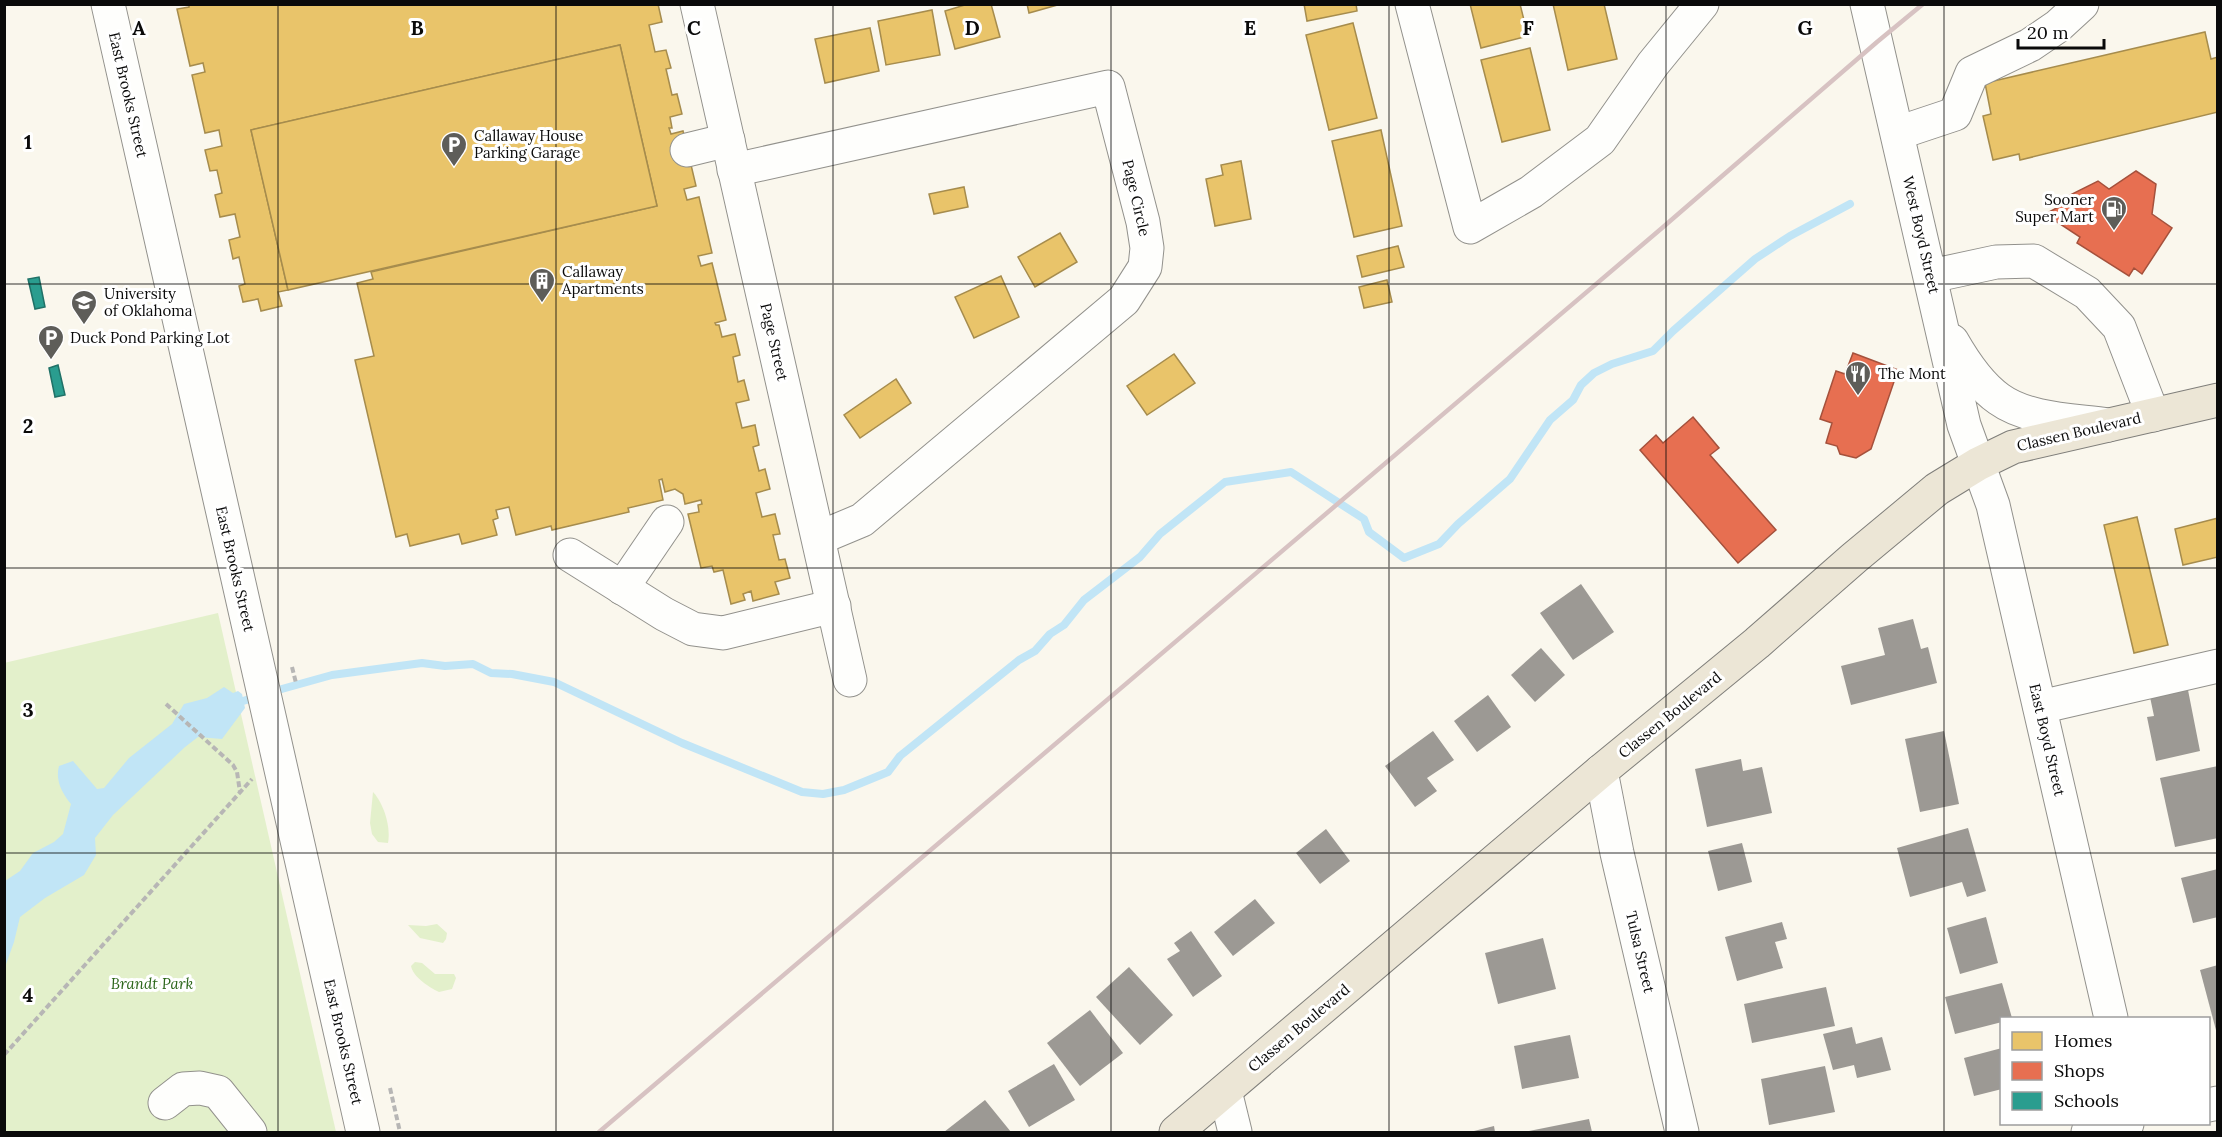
<svg xmlns="http://www.w3.org/2000/svg" width="2222" height="1137" font-family="Lora,serif">
	<style>
		.green { fill: #e3f0cb }
		.water { fill: #c1e5f6 }
		.homes { fill: #e9c46a; stroke: #a68c4d; stroke-width: 1.5 }
		.shops { fill: #e76f51; stroke: #a5513c; stroke-width: 1.5 }
		.schools { fill: #2a9d8f; stroke: #207167; stroke-width: 1.5 }
		.lines { fill: none; stroke-linecap: round; stroke-linejoin: round }
		.stream { stroke: #c1e5f6; stroke-width: 8 }
		.building { fill: #9c9994 }
		.minor-casing { stroke: #92918c; stroke-width: 35 }
		.major-casing { stroke: #7f7e7a; stroke-width: 35 }
		.path { stroke: #b7b6b5; stroke-width: 4; stroke-dasharray: 6 3; stroke-linecap: butt }
		.minor { stroke: #fefefc; stroke-width: 33 }
		.major { stroke: #ece6d6; stroke-width: 33 }
		.rail { stroke: #d7c2c2; stroke-width: 4.5 }
		.grid { fill: none; stroke: #0a0a0a; stroke-width: 1.5; stroke-opacity: 0.55 }
		.labels { text-anchor: middle; stroke-width: 6; stroke-linejoin: round; paint-order: stroke }
		.street-label { font-size: 15px; fill: #0a0a0a; stroke: #fff }
		.poi-label { font-size: 15px; fill: #0a0a0a; stroke: #fff; text-anchor: start }
		.park-label { font-size: 15px; font-style: italic; fill: #2a6518; stroke: #fff }
		.grid-label { font-size: 20px; text-anchor: middle; font-weight: bold; fill: #0a0a0a; stroke: #fff; stroke-width: 6; stroke-linejoin: round; paint-order: stroke }
	</style>
	<rect width="100%" height="100%" fill="#faf7ed"/>
	<g class="green">
		<polygon points="218,613 336,1132 5,1132 4,663"/>
		<path d="M373,792C384,804 391,827 388,843L378,842L372,834L370,823Z"/>
		<polygon points="437,924 447,933 446,939 443,943 420,938 408,925 426,926"/>
		<path d="M415,962L422,963L435,974H454L456,978L452,989L439,992C429,987 413,977 411,966Z"/>
	</g>
	<path class="water" d="M224,687L233,693L238,691L242,694L245,708L222,739L198,737L185,747L113,815L95,838L96,855L84,875L45,898L20,917L14,942L5,967V881L20,871L33,853L54,842L63,834L71,804C62,793 55,780 59,766L73,761L97,789L104,788L129,758L172,724L184,704L207,698Z"/>
	<g class="homes">
		<polygon points="189,4 658,4 662,22 649,25 655,52 666,50 671,68 666,69 672,95 677,94 682,114 670,117 672,128 669,128 671,134 683,131 696,186 684,189 687,200 699,197 712,253 698,256 701,266 712,263 726,320 715,323 716,325 719,325 722,337 735,334 740,355 733,357 738,382 744,380 749,400 736,403 742,428 755,425 759,445 753,447 759,471 765,469 770,489 756,493 762,517 775,514 780,534 773,535 779,560 785,559 790,578 775,582 779,594 753,601 751,591 743,594 745,600 731,604 723,570 714,572 712,566 701,568 688,514 699,512 698,505 702,504 701,500 685,504 683,494 675,489 665,492 662,479 659,480 663,500 628,508 629,512 552,530 551,526 516,535 509,507 496,510 498,518 493,520 497,535 462,544 459,534 410,546 407,534 396,537 355,360 374,356 357,283 373,279 371,272 657,206 620,45 251,130 288,290 278,292 282,306 261,311 258,299 243,302 239,286 245,284 239,257 233,259 229,240 240,237 235,214 220,217 215,195 222,193 217,170 210,171 205,150 222,146 219,130 205,133 192,75 205,72 203,63 190,66 177,9 189,7"/>
		<polygon points="968,4 991,4 1000,37 955,49 945,11"/>
		<polygon points="1027,4 1061,4 1029,13"/>
		<polygon points="1304,4 1356,4 1357,11 1307,21"/>
		<polygon points="1470,4 1520,4 1528,36 1481,48"/>
		<polygon points="1553,4 1604,4 1617,59 1568,70"/>
		<polygon points="932,10 940,55 886,65 878,21"/>
		<polygon points="1353,23 1377,118 1329,130 1306,35"/>
		<polygon points="870,28 879,71 825,83 815,39"/>
		<polygon points="2205,32 2211,59 2218,57 2218,112 2020,160 2019,154 1993,160 1983,116 1991,114 1985,83"/>
		<polygon points="620,45 657,206 288,290 251,130"/>
		<polygon points="1530,48 1550,130 1502,142 1481,60"/>
		<polygon points="1381,130 1402,226 1354,237 1332,141"/>
		<polygon points="1241,161 1251,219 1215,226 1206,179 1223,175 1221,165"/>
		<polygon points="964,187 968,207 934,214 929,194"/>
		<polygon points="1060,233 1077,262 1035,287 1018,257"/>
		<polygon points="1398,246 1404,267 1362,277 1357,256"/>
		<polygon points="1001,276 1019,317 974,338 955,297"/>
		<polygon points="1387,280 1392,302 1364,308 1359,287"/>
		<polygon points="1174,354 1195,383 1147,415 1127,386"/>
		<polygon points="896,379 911,403 860,438 844,415"/>
		<polygon points="2137,517 2168,645 2134,653 2104,525"/>
		<polygon points="2218,518 2218,557 2183,565 2175,529"/>
	</g>
	<g class="shops">
		<polygon points="2136,171 2156,184 2152,214 2172,228 2142,274 2134,268 2129,276 2077,243 2080,237 2045,214 2070,201 2068,196 2098,181 2109,189"/>
		<polygon points="1853,353 1898,370 1871,449 1856,458 1840,454 1837,446 1826,443 1832,423 1820,419 1836,371 1845,374"/>
		<polygon points="1693,417 1719,448 1710,455 1776,530 1738,563 1640,450 1656,435 1663,443"/>
	</g>
	<g class="schools">
		<polygon points="39,277 45,307 35,309 28,279"/>
		<polygon points="58,365 65,395 55,397 49,368"/>
	</g>
	<g class="lines">
		<g class="stream">
			<polyline points="271,692 332,675 422,663 445,666 473,664 491,673 512,674 554,682 682,743 802,792 823,794 844,790 888,772 900,756 1019,660 1035,651 1050,634 1064,625 1084,600 1140,557 1160,534 1225,482 1291,472 1364,519 1369,532 1404,558 1439,544 1458,524 1510,479 1550,420 1573,400 1581,385 1594,373 1612,364 1653,351 1673,331 1755,259 1790,236 1850,204"/>
			<polyline points="243,701 259,696"/>
		</g>
	</g>
	<g class="building">
		<polygon points="1581,584 1614,632 1573,660 1540,613"/>
		<polygon points="1913,619 1921,649 1928,647 1937,683 1851,705 1841,666 1885,655 1878,628"/>
		<polygon points="1541,648 1565,675 1535,702 1511,675"/>
		<polygon points="2188,690 2200,751 2156,761 2147,717 2154,716 2150,697"/>
		<polygon points="1488,695 1511,727 1477,752 1454,721"/>
		<polygon points="1433,731 1454,760 1427,778 1437,791 1415,807 1385,766"/>
		<polygon points="1944,731 1959,804 1920,812 1905,739"/>
		<polygon points="1741,759 1743,771 1762,767 1772,813 1707,827 1695,769"/>
		<polygon points="2218,766 2218,838 2175,847 2160,778"/>
		<polygon points="1968,828 1986,891 1967,897 1962,882 1910,897 1897,848"/>
		<polygon points="1326,829 1350,861 1320,884 1296,853"/>
		<polygon points="1742,843 1752,882 1718,891 1708,851"/>
		<polygon points="2218,869 2218,917 2193,923 2181,878"/>
		<polygon points="1255,899 1275,923 1233,956 1214,932"/>
		<polygon points="1986,917 1998,963 1960,974 1947,928"/>
		<polygon points="1782,922 1787,939 1775,942 1783,968 1737,981 1725,937"/>
		<polygon points="1191,931 1222,976 1193,997 1167,959 1180,951 1174,943"/>
		<polygon points="1543,938 1556,989 1498,1004 1485,953"/>
		<polygon points="2218,965 2218,1034 2217,1034 2200,970"/>
		<polygon points="1129,967 1173,1015 1140,1045 1096,997"/>
		<polygon points="2002,983 2012,1018 2002,1018 2002,1022 1955,1034 1945,997"/>
		<polygon points="1826,987 1835,1026 1752,1043 1744,1004"/>
		<polygon points="1090,1010 1123,1053 1080,1086 1047,1043"/>
		<polygon points="1852,1027 1856,1044 1882,1037 1891,1070 1857,1078 1854,1065 1833,1070 1823,1034"/>
		<polygon points="1570,1035 1579,1078 1522,1089 1514,1046"/>
		<polygon points="2002,1048 2002,1089 1974,1096 1964,1058"/>
		<polygon points="1054,1064 1075,1100 1029,1127 1008,1091"/>
		<polygon points="1825,1066 1835,1112 1769,1125 1761,1079"/>
		<polygon points="985,1100 1011,1132 944,1132"/>
		<polygon points="1589,1119 1592,1132 1529,1132 1529,1131"/>
		<polygon points="1494,1126 1495,1132 1470,1132"/>
	</g>
	<g class="lines">
		<defs>
			<g id="minor">
				<polyline points="108,4 363,1132"/>
				<polyline points="697,4 850,680"/>
				<polyline points="1412,4 1470,227 1531,192 1600,140 1653,64 1702,4"/>
				<polyline points="1867,4 1964,425 1993,505 2111,1018"/>
				<polyline points="1898,133 1955,114 1972,73 2030,45 2058,26 2082,4"/>
				<polyline points="687,150 728,140"/>
				<polyline points="734,170 1108,87 1143,222 1147,248 1145,267 1124,300 862,520 819,538"/>
				<polyline points="1931,276 1996,262 2034,261 2087,293 2119,327 2153,415"/>
				<path d="M1952,341C1964,362 1979,385 1999,399C2028,420 2074,420 2108,425"/>
				<polyline points="570,555 664,614 693,629 723,633 834,606"/>
				<polyline points="622,588 667,522"/>
				<polyline points="2040,707 2218,666"/>
				<polyline points="1601,771 1617,853 1682,1132"/>
				<polyline points="1225,1091 1235,1132"/>
				<polyline points="165,1103 183,1089 200,1088 218,1092 250,1132"/>
				<polyline points="2208,1105 2218,1103"/>
				<polyline points="2088,1132 2127,1124"/>
			</g>
			<polyline id="major" points="1176,1132 1601,771 1757,643 1854,558 1937,489 1978,464 2013,447 2218,400"/>
		</defs>
		<use href="#minor" class="minor-casing"/>
		<use href="#major" class="major-casing"/>
		<g class="path">
			<polyline points="292,667 296,683"/>
			<polyline points="166,704 233,765 237,772 240,792"/>
			<polyline points="4,1055 252,779"/>
			<polyline points="390,1088 400,1132"/>
		</g>
		<use href="#minor" class="minor"/>
		<use href="#major" class="major"/>
		<polyline class="rail" points="599,1132 1662,228 1877,42 1923,4"/>
	</g>
	<path class="grid" d="M278,4V1132M556,4V1132M833,4V1132M1111,4V1132M1389,4V1132M1666,4V1132M1944,4V1132M4,284H2218M4,568H2218M4,853H2218"/>
	<defs>
		<symbol id="parking-pin" viewBox="-11 -11 22 30"><path d="M0 17L-7.5 6A9.5 9.5 0 1 1 7.5 6Z" fill="#5e5d59" stroke="#fff"/><path d="M-3.5-5.5H1a3.5 3.5 0 0 1 0 7H-1V5.5H-3.5ZM-1-3.4V-.6H.8a1.4 1.4 0 0 0 0-2.8Z" fill="#fff"/></symbol>
		<symbol id="fuel-pin" viewBox="-11 -11 22 30"><path d="M0 17L-7.5 6A9.5 9.5 0 1 1 7.5 6Z" fill="#5e5d59" stroke="#fff"/><path d="M-5.5-6h7V0h2V4h1.3V-2.5L3-4.5l.8-.8L6-3V5H2.5V1h-1V6h-7ZM-4.2-4.7v3.2H.2V-4.7Z" fill="#fff"/></symbol>
		<symbol id="building-pin" viewBox="-11 -11 22 30"><path d="M0 17L-7.5 6A9.5 9.5 0 1 1 7.5 6Z" fill="#5e5d59" stroke="#fff"/><path d="M-4-6H4V6H1V3H-1V6H-4ZM-2.5-4.3h1.7v1.8h-1.7ZM.8-4.3h1.7v1.8H.8ZM-2.5-1h1.7V.8h-1.7ZM.8-1h1.7V.8H.8Z" fill="#fff"/></symbol>
		<symbol id="university-pin" viewBox="-11 -11 22 30"><path d="M0 17L-7.5 6A9.5 9.5 0 1 1 7.5 6Z" fill="#5e5d59" stroke="#fff"/><path d="M0-5L7-2L0 1L-7-2ZM-4 1L0 2.5L4 1V4Q0 6-4 4Z" fill="#fff"/></symbol>
		<symbol id="restaurant-pin" viewBox="-11 -11 22 30"><path d="M0 17L-7.5 6A9.5 9.5 0 1 1 7.5 6Z" fill="#5e5d59" stroke="#fff"/><path d="M-5-6h1v4h1v-4h1v4h1v-4h1v5L-1.5 .5V6h-2V.5L-5-1ZM5-6V6H3V1.5H1.5Q1.5-4 5-6Z" fill="#fff"/></symbol>
	</defs>
	<g fill-rule="evenodd">
		<use href="#parking-pin" x="439" y="130" width="30" height="40"/>
		<use href="#fuel-pin" x="2099" y="194" width="30" height="40"/>
		<use href="#building-pin" x="527" y="266" width="30" height="40"/>
		<use href="#university-pin" x="69" y="288" width="30" height="40"/>
		<use href="#parking-pin" x="36" y="323" width="30" height="40"/>
		<use href="#restaurant-pin" x="1843" y="359" width="30" height="40"/>
	</g>
	<g class="labels">
		<g class="street-label">
			<text transform="translate(128 95) rotate(77)" y="5">East Brooks Street</text>
			<text transform="translate(1136 198) rotate(77)" y="5">Page Circle</text>
			<text transform="translate(1921 235) rotate(77)" y="5">West Boyd Street</text>
			<text transform="translate(774 342) rotate(77)" y="5">Page Street</text>
			<text transform="translate(2079 432) rotate(-13)" y="5">Classen Boulevard</text>
			<text transform="translate(235 569) rotate(77)" y="5">East Brooks Street</text>
			<text transform="translate(1670 715) rotate(-39)" y="5">Classen Boulevard</text>
			<text transform="translate(2047 740) rotate(77)" y="5">East Boyd Street</text>
			<text transform="translate(1640 952) rotate(77)" y="5">Tulsa Street</text>
			<text transform="translate(1299 1028) rotate(-40)" y="5">Classen Boulevard</text>
			<text transform="translate(343 1042) rotate(77)" y="5">East Brooks Street</text>
		</g>
		<g class="poi-label">
			<text x="474" y="141">Callaway House<tspan x="474" dy="17">Parking Garage</tspan></text>
			<text x="2094" y="205" text-anchor="end">Sooner<tspan x="2094" dy="17">Super Mart</tspan></text>
			<text x="562" y="277">Callaway<tspan x="562" dy="17">Apartments</tspan></text>
			<text x="104" y="299">University<tspan x="104" dy="17">of Oklahoma</tspan></text>
			<text x="70" y="343">Duck Pond Parking Lot</text>
			<text x="1878" y="379">The Mont</text>
		</g>
		<g class="park-label">
			<text x="152" y="989">Brandt Park</text>
		</g>
	</g>
	<g class="grid-label">
		<text x="139" y="35">A</text>
		<text x="417" y="35">B</text>
		<text x="694" y="35">C</text>
		<text x="972" y="35">D</text>
		<text x="1250" y="35">E</text>
		<text x="1528" y="35">F</text>
		<text x="1805" y="35">G</text>
		<text x="28" y="149">1</text>
		<text x="28" y="433">2</text>
		<text x="28" y="717">3</text>
		<text x="28" y="1002">4</text>
	</g>
	<rect width="2222" height="1137" fill="none" stroke="#0a0a0a" stroke-width="12"/>
	<rect x="2000" y="1017" width="210" height="108" fill="#ffffff" stroke="#9d9d9d" stroke-width="1.5"/>
	<rect x="2012" y="1032" width="30" height="18" fill="#e9c46a" stroke="#9d9d9d" stroke-width="1.5"/>
	<text x="2054" y="1047" font-size="18" fill="#0a0a0a">Homes</text>
	<rect x="2012" y="1062" width="30" height="18" fill="#e76f51" stroke="#9d9d9d" stroke-width="1.5"/>
	<text x="2054" y="1077" font-size="18" fill="#0a0a0a">Shops</text>
	<rect x="2012" y="1092" width="30" height="18" fill="#2a9d8f" stroke="#9d9d9d" stroke-width="1.5"/>
	<text x="2054" y="1107" font-size="18" fill="#0a0a0a">Schools</text>
	<path d="M2018 39v9h86v-9" fill="none" stroke="#0a0a0a" stroke-width="3"/>
	<text x="2027" y="39" font-size="18" fill="#0a0a0a" stroke="#ffffff" stroke-width="4.5" paint-order="stroke">20 m</text>
</svg>
